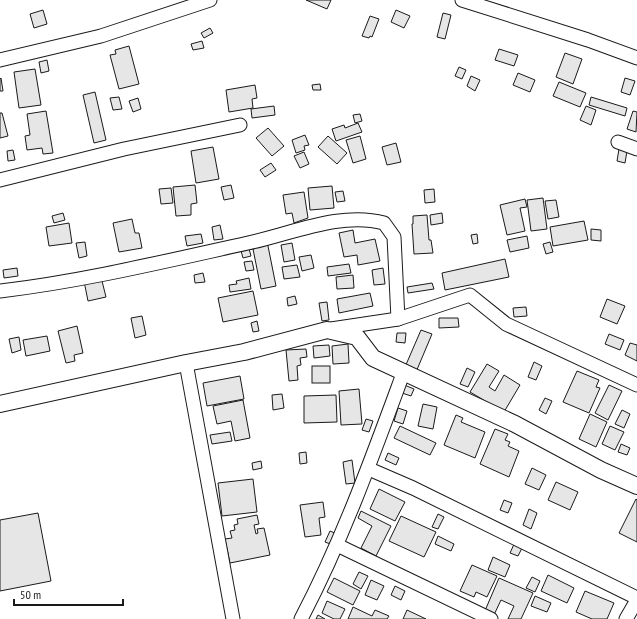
<svg xmlns="http://www.w3.org/2000/svg" width="637" height="619" font-family="'PT Sans Narrow',sans-serif">
	<style>
		.building { fill: #e6e6e6; stroke: #1a1a1a }
		.lines { fill: none; stroke-linecap: round; stroke-linejoin: round }
		.minor-casing { stroke: #1a1a1a; stroke-width: 15 }
		.tertiary-casing { stroke: #1a1a1a; stroke-width: 18 }
		.minor { stroke: #fff; stroke-width: 13 }
		.tertiary { stroke: #fff; stroke-width: 16 }
	</style>
	<rect width="100%" height="100%" fill="#fff"/>
	<g class="building">
		<polygon points="306,0 331,0 327,9"/>
		<polygon points="43,10 47,24 34,28 30,14"/>
		<polygon points="396,10 410,16 404,28 391,22"/>
		<polygon points="443,13 451,15 445,39 437,37"/>
		<polygon points="370,16 379,19 372,37 370,36 369,38 362,36"/>
		<polygon points="210,28 213,33 204,38 201,33"/>
		<polygon points="202,41 204,48 193,50 191,44"/>
		<polygon points="129,46 139,84 119,89 110,55 116,54 115,50"/>
		<polygon points="499,49 518,55 514,66 495,60"/>
		<polygon points="565,53 582,59 573,84 556,77"/>
		<polygon points="47,60 49,71 41,73 39,62"/>
		<polygon points="459,67 466,70 462,79 455,76"/>
		<polygon points="35,69 41,105 19,108 14,72"/>
		<polygon points="518,73 535,80 530,92 513,85"/>
		<polygon points="471,76 480,80 475,91 467,86"/>
		<polygon points="1,78 3,91 0,91 0,79"/>
		<polygon points="625,78 635,81 630,95 621,92"/>
		<polygon points="559,82 586,93 580,107 553,96"/>
		<polygon points="320,84 321,90 313,90 312,85"/>
		<polygon points="255,85 257,98 252,99 253,108 229,112 226,90"/>
		<polygon points="95,92 106,140 94,143 83,95"/>
		<polygon points="119,97 122,109 113,110 110,98"/>
		<polygon points="591,97 627,108 625,116 589,105"/>
		<polygon points="138,98 141,109 133,112 129,101"/>
		<polygon points="274,106 275,115 252,118 251,109"/>
		<polygon points="586,106 596,110 591,125 580,120"/>
		<polygon points="46,111 53,153 43,154 42,148 27,150 25,136 30,135 27,114"/>
		<polygon points="633,111 637,112 636,132 627,129"/>
		<polygon points="0,113 2,113 8,136 0,138"/>
		<polygon points="360,114 362,121 355,123 353,115"/>
		<polygon points="358,123 362,132 336,141 332,129 344,125 345,128"/>
		<polygon points="268,128 284,146 272,156 256,138"/>
		<polygon points="305,135 309,145 304,146 305,150 296,153 292,140"/>
		<polygon points="328,136 347,153 337,164 318,147"/>
		<polygon points="360,136 366,159 353,163 346,140"/>
		<polygon points="396,143 401,162 387,165 382,147"/>
		<polygon points="213,147 219,179 196,183 191,151"/>
		<polygon points="619,149 627,151 625,163 617,161"/>
		<polygon points="13,150 15,160 8,161 7,151"/>
		<polygon points="304,152 309,164 300,168 294,156"/>
		<polygon points="271,163 276,170 265,177 260,170"/>
		<polygon points="195,185 197,203 191,204 191,215 176,216 173,187"/>
		<polygon points="231,185 234,198 224,200 221,187"/>
		<polygon points="332,186 334,208 310,210 308,188"/>
		<polygon points="171,188 173,203 161,204 159,189"/>
		<polygon points="434,189 435,202 425,203 424,190"/>
		<polygon points="343,191 345,201 337,202 335,192"/>
		<polygon points="304,192 308,218 294,223 292,213 286,214 283,195"/>
		<polygon points="543,198 547,229 531,231 527,200"/>
		<polygon points="525,199 527,207 520,208 525,231 507,235 500,205"/>
		<polygon points="556,200 559,217 548,219 545,201"/>
		<polygon points="63,213 65,220 54,223 52,216"/>
		<polygon points="442,213 443,223 431,225 430,215"/>
		<polygon points="427,215 429,240 431,240 433,253 414,254 412,224 413,224 413,216"/>
		<polygon points="132,219 135,233 139,233 142,248 119,252 113,223"/>
		<polygon points="584,221 588,240 553,246 550,227"/>
		<polygon points="69,223 72,243 49,246 46,227"/>
		<polygon points="220,225 223,239 214,240 212,227"/>
		<polygon points="591,229 601,230 601,241 591,240"/>
		<polygon points="353,230 355,243 375,239 380,261 358,265 357,255 344,257 339,233"/>
		<polygon points="201,234 203,243 187,246 185,236"/>
		<polygon points="477,234 478,243 473,244 471,235"/>
		<polygon points="527,236 529,248 510,252 507,240"/>
		<polygon points="267,241 276,286 261,289 252,244"/>
		<polygon points="85,242 87,256 79,258 76,243"/>
		<polygon points="550,242 553,252 546,254 543,244"/>
		<polygon points="292,243 295,260 284,262 281,245"/>
		<polygon points="248,245 251,256 243,258 240,247"/>
		<polygon points="311,255 314,268 302,271 299,257"/>
		<polygon points="505,259 509,277 445,290 442,273"/>
		<polygon points="252,261 254,270 246,271 244,262"/>
		<polygon points="349,264 351,273 328,276 327,267"/>
		<polygon points="297,265 300,277 284,279 282,267"/>
		<polygon points="17,268 18,276 4,278 3,270"/>
		<polygon points="383,268 385,284 374,285 372,270"/>
		<polygon points="203,273 205,282 195,283 194,275"/>
		<polygon points="353,275 354,288 337,289 336,277"/>
		<polygon points="101,277 106,297 88,301 84,281"/>
		<polygon points="249,278 251,289 230,292 229,285 237,284 236,281"/>
		<polygon points="432,283 434,289 408,293 407,287"/>
		<polygon points="253,291 258,315 223,322 218,298"/>
		<polygon points="370,293 373,306 339,313 337,299"/>
		<polygon points="295,296 297,304 288,306 287,298"/>
		<polygon points="607,299 625,306 617,324 600,317"/>
		<polygon points="327,302 329,320 322,321 319,303"/>
		<polygon points="526,307 527,316 514,317 513,308"/>
		<polygon points="142,316 146,335 135,338 131,318"/>
		<polygon points="439,318 458,318 459,327 439,328"/>
		<polygon points="257,321 259,331 253,332 251,323"/>
		<polygon points="77,326 83,353 74,355 75,361 66,363 58,331"/>
		<polygon points="421,330 432,334 416,372 405,367"/>
		<polygon points="397,333 406,333 405,343 396,342"/>
		<polygon points="609,334 624,340 620,350 605,344"/>
		<polygon points="47,336 50,351 26,356 23,340"/>
		<polygon points="19,337 21,350 12,353 9,339"/>
		<polygon points="630,343 637,345 637,361 625,355"/>
		<polygon points="348,344 349,363 333,364 332,346"/>
		<polygon points="329,345 330,356 314,358 313,346"/>
		<polygon points="306,349 307,357 300,358 301,365 297,366 298,380 289,381 286,350"/>
		<polygon points="534,362 542,366 536,380 528,377"/>
		<polygon points="487,364 499,371 489,387 495,391 504,375 520,385 504,412 470,392"/>
		<rect x="312" y="366" width="18" height="17"/>
		<polygon points="467,368 475,372 468,387 460,384"/>
		<polygon points="577,371 599,380 596,387 600,388 589,413 563,402"/>
		<polygon points="240,376 244,399 207,406 203,383"/>
		<polygon points="402,384 414,389 411,396 399,392"/>
		<polygon points="609,385 622,391 608,420 595,413"/>
		<polygon points="359,389 362,424 341,425 339,391"/>
		<polygon points="282,394 284,408 273,410 272,395"/>
		<polygon points="336,395 337,422 304,423 304,396"/>
		<polygon points="545,398 552,401 546,414 539,410"/>
		<polygon points="243,400 250,438 235,441 231,421 217,424 213,406"/>
		<polygon points="423,404 437,407 433,429 418,426"/>
		<polygon points="398,408 407,411 403,424 394,421"/>
		<polygon points="622,410 630,414 624,428 615,424"/>
		<polygon points="590,414 607,422 596,447 579,439"/>
		<polygon points="456,415 463,418 461,422 485,432 475,458 444,445"/>
		<polygon points="366,419 373,421 369,432 362,430"/>
		<polygon points="400,426 436,443 430,455 394,438"/>
		<polygon points="610,426 624,432 615,450 602,444"/>
		<polygon points="495,429 508,434 505,440 510,442 508,446 519,451 509,477 480,464"/>
		<polygon points="230,432 232,441 212,444 210,435"/>
		<polygon points="621,444 630,448 627,455 618,452"/>
		<polygon points="306,452 307,463 300,464 299,453"/>
		<polygon points="388,453 399,458 396,465 385,460"/>
		<polygon points="352,460 355,483 346,484 343,462"/>
		<polygon points="261,461 262,468 253,470 252,463"/>
		<polygon points="532,468 546,475 539,490 525,484"/>
		<polygon points="253,479 257,512 222,516 218,483"/>
		<polygon points="556,482 578,492 570,510 548,500"/>
		<polygon points="379,489 405,502 395,521 370,509"/>
		<polygon points="636,499 637,500 637,542 619,533"/>
		<polygon points="504,500 512,503 508,513 500,510"/>
		<polygon points="323,502 325,517 319,518 321,535 305,537 300,505"/>
		<polygon points="529,509 537,513 531,529 523,525"/>
		<polygon points="361,511 391,526 376,556 361,548 372,526 358,518"/>
		<polygon points="38,513 51,581 0,591 0,520"/>
		<polygon points="438,514 444,517 438,529 432,527"/>
		<polygon points="257,515 259,524 254,525 256,534 258,533 257,529 264,528 270,555 230,563 225,539 232,538 230,531 235,530 234,525 238,524 237,519"/>
		<polygon points="401,516 436,532 424,557 389,541"/>
		<polygon points="330,531 337,534 333,545 325,542"/>
		<polygon points="438,536 454,544 451,551 435,544"/>
		<polygon points="515,542 523,546 518,556 510,553"/>
		<polygon points="493,557 510,565 505,577 488,570"/>
		<polygon points="472,565 497,576 487,597 476,592 474,597 460,591"/>
		<polygon points="359,572 368,576 361,589 353,584"/>
		<polygon points="548,575 574,588 567,603 541,591"/>
		<polygon points="532,577 540,581 535,592 526,588"/>
		<polygon points="334,578 360,591 353,605 327,592"/>
		<polygon points="499,578 533,593 521,619 508,619 514,606 501,600 493,617 484,613"/>
		<polygon points="371,580 384,586 377,600 365,595"/>
		<polygon points="395,586 405,591 401,600 391,595"/>
		<polygon points="585,591 614,603 607,619 592,619 576,612"/>
		<polygon points="535,596 551,603 547,612 531,606"/>
		<polygon points="327,601 345,609 340,619 334,619 322,613"/>
		<polygon points="353,607 372,616 375,610 389,616 387,619 348,619"/>
		<polygon points="407,610 426,619 403,619"/>
		<polygon points="318,615 325,619 316,619"/>
	</g>
	<g class="lines">
		<defs>
			<g id="minor">
				<polyline points="462,0 588,40 637,58"/>
				<polyline points="0,60 101,36 210,0"/>
				<polyline points="618,142 637,149"/>
				<polyline points="0,180 124,149 240,125"/>
				<path d="M0,291C84,281 166,261 248,243C291,234 341,211 384,223L394,237L398,319"/>
				<polyline points="331,329 398,319 470,295 506,324 637,385"/>
				<polyline points="186,363 233,619"/>
				<polyline points="369,469 413,488 637,598"/>
				<polyline points="337,545 491,619"/>
				<path d="M301,619C343,539 373,455 404,371"/>
				<polyline points="626,619 637,600"/>
			</g>
			<polyline id="tertiary" points="0,404 186,363 244,352 327,330 357,337 373,358 515,424 601,470 637,486"/>
		</defs>
		<use href="#minor" class="minor-casing"/>
		<use href="#tertiary" class="tertiary-casing"/>
		<use href="#minor" class="minor"/>
		<use href="#tertiary" class="tertiary"/>
	</g>
	<path d="M14 599v6h109v-6" fill="none" stroke="#1a1a1a" stroke-width="2"/>
	<text x="20" y="599" font-size="12" fill="#1a1a1a" stroke="#ffffff" stroke-width="3" paint-order="stroke">50 m</text>
</svg>
